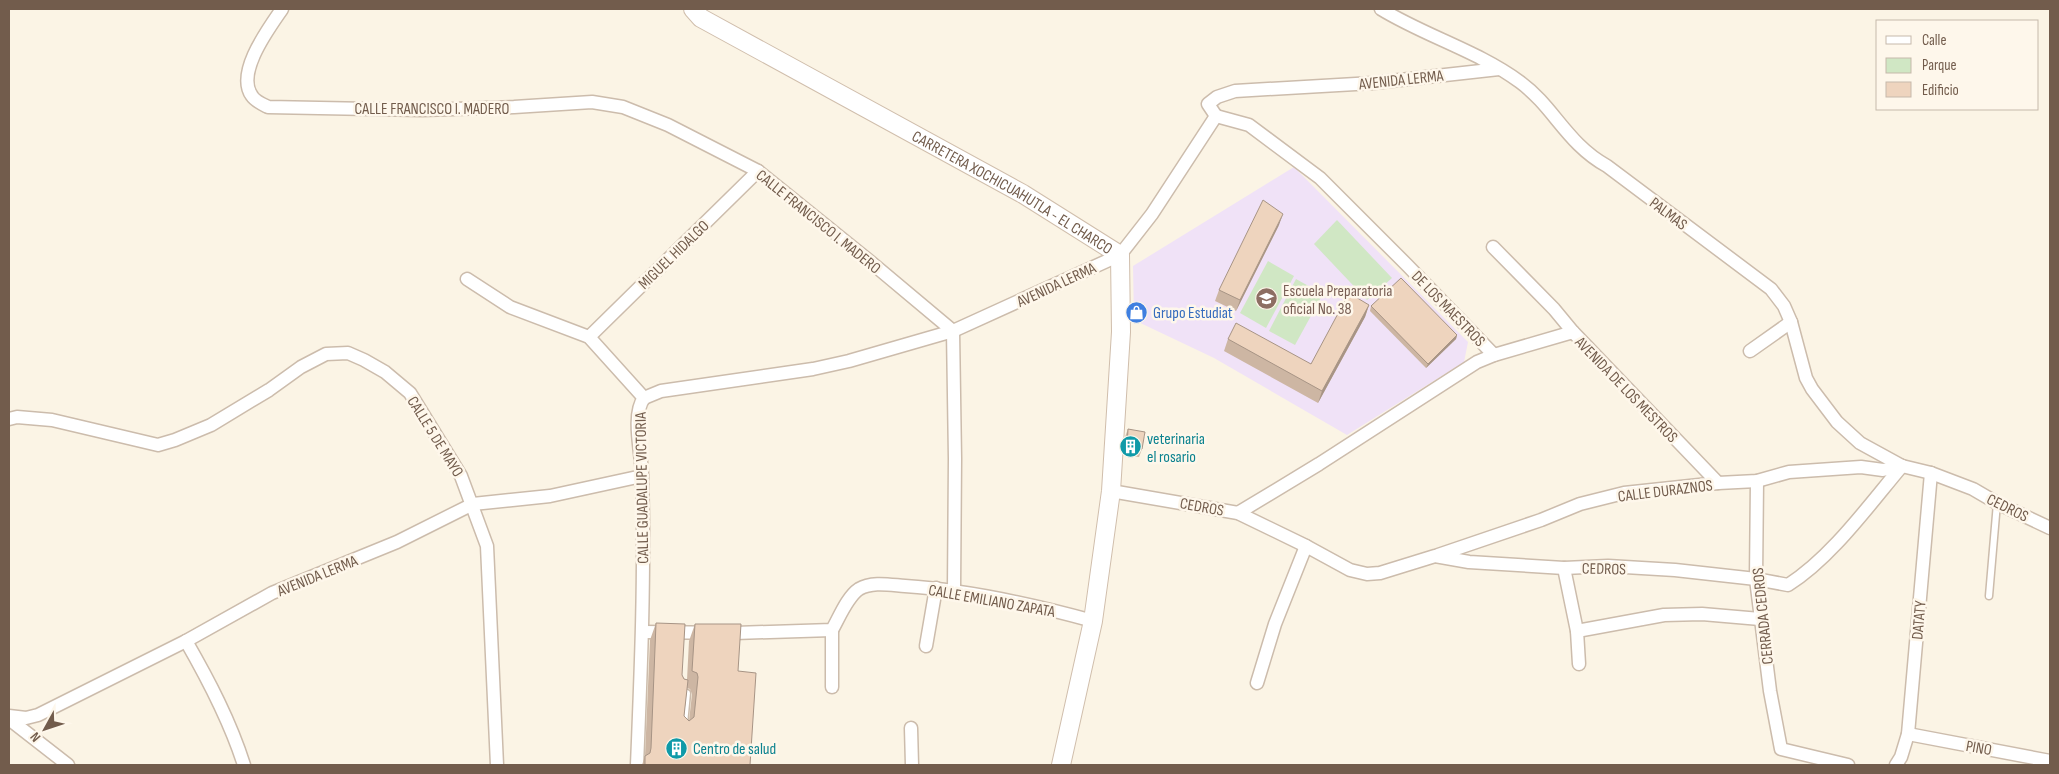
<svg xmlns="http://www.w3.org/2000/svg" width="2059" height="774" font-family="'Sofia Sans Condensed',sans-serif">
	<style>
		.education { fill: #f0e2f7 }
		.green { fill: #d0e7c4 }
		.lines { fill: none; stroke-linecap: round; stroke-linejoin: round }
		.service-casing { stroke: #ccbcac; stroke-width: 9 }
		.minor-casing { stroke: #ccbcac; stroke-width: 15 }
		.secondary-casing { stroke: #d0beac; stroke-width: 20 }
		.service { stroke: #fff; stroke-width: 6 }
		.minor { stroke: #fff; stroke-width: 12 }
		.secondary { stroke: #fff; stroke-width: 18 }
		.wall { fill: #cdb6a3; fill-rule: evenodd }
		.shaded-wall { fill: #a79485 }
		.building { fill: #eed4be; stroke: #a79485 }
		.labels { text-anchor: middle; stroke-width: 5; stroke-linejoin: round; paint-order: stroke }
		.street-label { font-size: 16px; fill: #725c4c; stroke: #fef7eb }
		.education-label { font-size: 16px; fill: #785e54; stroke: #fef7eb; text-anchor: start }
		.shop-label { font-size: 16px; fill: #366cbe; stroke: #fef7eb; text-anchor: start }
		.culture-label { font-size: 16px; fill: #0d838f; stroke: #fef7eb; text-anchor: start }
	</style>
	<rect width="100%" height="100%" fill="#fbf4e5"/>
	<polygon class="education" points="1294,167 1468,342 1464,362 1347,435 1214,358 1134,320 1133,266"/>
	<g class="green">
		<polygon points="1337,220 1392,278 1367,300 1314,244"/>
		<polygon points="1268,261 1294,276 1266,328 1240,313"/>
		<polygon points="1296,279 1323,294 1295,345 1269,331"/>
	</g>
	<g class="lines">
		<defs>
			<g id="service">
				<polyline points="1989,596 1997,503"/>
				<polyline points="681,691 687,693 684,724"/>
			</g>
			<g id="minor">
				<path d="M282,9C269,28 235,73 252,96C255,101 262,104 268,107L422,110L514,107L592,102L623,107L668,125L758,171L867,259L953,331L955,459L954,589"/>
				<path d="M1381,9C1425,36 1478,51 1520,82C1554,107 1567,144 1607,166L1771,289L1784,306L1791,322L1806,378L1812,389L1837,422L1860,443L1902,466L1931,473L1973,489L1997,503L2050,528"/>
				<polyline points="1216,116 1249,125 1320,178 1407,265 1494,355"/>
				<polyline points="1216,116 1208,104 1217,97 1235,91 1373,83 1499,69"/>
				<polyline points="1493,247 1554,309 1573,332"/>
				<polyline points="467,279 510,307 589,337 644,398"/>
				<polyline points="589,337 758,171"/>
				<polyline points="1750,351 1791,322"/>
				<polyline points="644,398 661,391 813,369 849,361 953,331 1120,255 1152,214 1216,116"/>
				<polyline points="9,419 17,417 52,420 158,445 175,440 211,425 269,390 301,367 326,354 348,353 364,360 385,372 410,393 461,476 487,546 497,765"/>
				<polyline points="1757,481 1756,579 1770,691 1781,749 1848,765"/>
				<path d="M1111,491L1238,513L1306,546L1350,570L1367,574L1380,573L1435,556L1469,562L1564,568L1608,566L1675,570L1756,579L1788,585C1831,558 1869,505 1902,466"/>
				<polyline points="1238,513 1319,464 1477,362 1494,355 1573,332 1718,483"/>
				<polyline points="1438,555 1541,520 1580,504 1624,493 1718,483 1757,481 1789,472 1861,467 1883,470 1902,466"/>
				<polyline points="1564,568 1577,631 1579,664"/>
				<polyline points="832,630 832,687"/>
				<polyline points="1577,631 1664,615 1702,614 1760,619"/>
				<path d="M643,632L735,633L832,630C839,618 847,597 859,589C872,581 891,585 905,586C969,590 1031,604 1093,621"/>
				<path d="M186,641C209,681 230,721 244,765"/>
				<polyline points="926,646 936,588"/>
				<polyline points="1257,683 1275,624 1306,546"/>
				<polyline points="9,716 26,718 38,715 186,641 272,593 397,542 473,504 550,496 642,476"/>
				<polyline points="9,719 68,765"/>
				<polyline points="911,728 912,765"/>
				<polyline points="1908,734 2050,761"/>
				<path d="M637,765C641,669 645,573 642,476C642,455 631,415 644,398"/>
				<polyline points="1896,765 1901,757 1908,734 1931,473"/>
			</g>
			<g id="secondary">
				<path id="s1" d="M693,9L701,18L1023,194L1120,255L1121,332L1111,491L1093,621L1061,765"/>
			</g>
		</defs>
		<use href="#service" class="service-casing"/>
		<use href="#minor" class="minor-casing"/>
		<use href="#secondary" class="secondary-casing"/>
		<use href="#service" class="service"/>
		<use href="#minor" class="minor"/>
		<use href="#secondary" class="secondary"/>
	</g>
	<g class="wall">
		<polygon points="1279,225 1236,311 1215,301 1219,290"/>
		<polygon points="1369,305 1365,317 1318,403 1224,351 1228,339 1311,364"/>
		<polygon points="1371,306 1457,335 1456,339 1426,368 1370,311"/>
		<polygon points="1128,429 1142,449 1139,457 1124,455 1125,437"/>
		<path d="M656,623L684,679L687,680L689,641L695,624L738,671L750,765H642L645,756L650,640ZM687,688L690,689L692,694L689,721L684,716Z"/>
	</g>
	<g class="shaded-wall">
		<polygon points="1283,214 1279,225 1236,311 1240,300"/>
		<polygon points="1369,305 1365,317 1318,403 1322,391"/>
		<polygon points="1457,335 1456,339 1426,368 1428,364"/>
	</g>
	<g class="building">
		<polygon points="1263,200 1283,214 1240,300 1219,290"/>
		<polygon points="1401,278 1457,335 1428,364 1371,306"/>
		<polygon points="1349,293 1369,305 1322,391 1228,339 1236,323 1311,364"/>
		<polygon points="1128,429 1145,432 1142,449 1127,447"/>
		<polygon points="656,623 685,624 682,675 684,679 688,680 684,716 689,721 694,717 698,677 697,673 692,671 695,624 741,624 738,671 756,673 750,765 645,765 645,756 650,753 651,748"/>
	</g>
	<defs>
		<symbol id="school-disc" viewBox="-11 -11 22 22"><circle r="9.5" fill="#8d6e63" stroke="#fef7eb"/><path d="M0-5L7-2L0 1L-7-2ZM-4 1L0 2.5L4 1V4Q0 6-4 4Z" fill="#fff"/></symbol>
		<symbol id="shop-disc" viewBox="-11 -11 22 22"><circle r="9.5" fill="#3f7fe0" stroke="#fef7eb"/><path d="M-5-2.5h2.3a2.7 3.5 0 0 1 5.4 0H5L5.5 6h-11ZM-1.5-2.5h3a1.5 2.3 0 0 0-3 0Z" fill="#fff"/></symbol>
		<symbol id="building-disc" viewBox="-11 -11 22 22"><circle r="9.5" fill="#0f9aa8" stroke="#fef7eb"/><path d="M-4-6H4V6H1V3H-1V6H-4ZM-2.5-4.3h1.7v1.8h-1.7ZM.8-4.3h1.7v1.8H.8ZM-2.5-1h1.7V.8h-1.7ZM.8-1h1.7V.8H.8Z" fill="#fff"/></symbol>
	</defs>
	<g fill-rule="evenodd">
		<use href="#school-disc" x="1254" y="286" width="25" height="25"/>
		<use href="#shop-disc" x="1124" y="300" width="25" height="25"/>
		<use href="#building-disc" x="1118" y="434" width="25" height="25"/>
		<use href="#building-disc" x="664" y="736" width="25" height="25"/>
	</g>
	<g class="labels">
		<g class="street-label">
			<text transform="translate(1401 79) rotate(-6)" y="6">AVENIDA LERMA</text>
			<text x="432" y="114">CALLE FRANCISCO I. MADERO</text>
			<text dy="6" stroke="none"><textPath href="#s1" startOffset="369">CARRETERA XOCHICUAHUTLA - EL CHARCO</textPath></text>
			<text transform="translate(1669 213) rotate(37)" y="6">PALMAS</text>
			<text transform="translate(819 221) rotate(39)" y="6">CALLE FRANCISCO I. MADERO</text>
			<text transform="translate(673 254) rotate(-44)" y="6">MIGUEL HIDALGO</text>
			<text transform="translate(1056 284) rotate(-25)" y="6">AVENIDA LERMA</text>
			<text transform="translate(1449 308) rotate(46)" y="6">DE LOS MAESTROS</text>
			<text transform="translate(1627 389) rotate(46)" y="6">AVENIDA DE LOS MESTROS</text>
			<text transform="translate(436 436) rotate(58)" y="6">CALLE 5 DE MAYO</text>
			<text transform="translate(641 488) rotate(-91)" y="6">CALLE GUADALUPE VICTORIA</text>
			<text transform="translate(1665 490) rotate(-7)" y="6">CALLE DURAZNOS</text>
			<text transform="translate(1202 506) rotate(10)" y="6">CEDROS</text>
			<text transform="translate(2008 507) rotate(26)" y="6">CEDROS</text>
			<text transform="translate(1604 568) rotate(1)" y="6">CEDROS</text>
			<text transform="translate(317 575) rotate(-22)" y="6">AVENIDA LERMA</text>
			<text transform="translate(992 600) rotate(10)" y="6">CALLE EMILIANO ZAPATA</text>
			<text transform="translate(1762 616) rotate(-96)" y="6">CERRADA CEDROS</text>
			<text transform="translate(1918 620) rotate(-85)" y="6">DATATY</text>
			<text transform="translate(1979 747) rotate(10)" y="6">PINO</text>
		</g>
		<g class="education-label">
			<text x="1283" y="296">Escuela Preparatoria<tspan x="1283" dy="18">oficial No. 38</tspan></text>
		</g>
		<g class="shop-label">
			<text x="1153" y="318">Grupo Estudiat</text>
		</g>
		<g class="culture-label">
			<text x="1147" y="444">veterinaria<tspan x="1147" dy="18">el rosario</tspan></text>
			<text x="693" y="754">Centro de salud</text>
		</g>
	</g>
	<rect width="2059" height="774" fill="none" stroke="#725c4c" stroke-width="20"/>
	<rect x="1876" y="20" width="162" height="90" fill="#fef7eb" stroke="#c6b9ab"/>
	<rect x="1886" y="36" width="25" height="8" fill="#ffffff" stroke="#c6b9ab"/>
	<text x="1922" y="45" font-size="15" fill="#725c4c">Calle</text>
	<rect x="1886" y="58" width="25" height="15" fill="#d0e7c4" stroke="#c6b9ab"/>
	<text x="1922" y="70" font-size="15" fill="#725c4c">Parque</text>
	<rect x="1886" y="82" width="25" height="15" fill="#eed4be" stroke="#c6b9ab"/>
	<text x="1922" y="95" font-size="15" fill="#725c4c">Edificio</text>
	<g transform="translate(45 729) rotate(230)" stroke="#fef7eb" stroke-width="4" paint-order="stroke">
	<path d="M0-4L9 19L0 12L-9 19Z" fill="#725c4c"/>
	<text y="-8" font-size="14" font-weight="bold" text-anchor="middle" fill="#725c4c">N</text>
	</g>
</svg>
